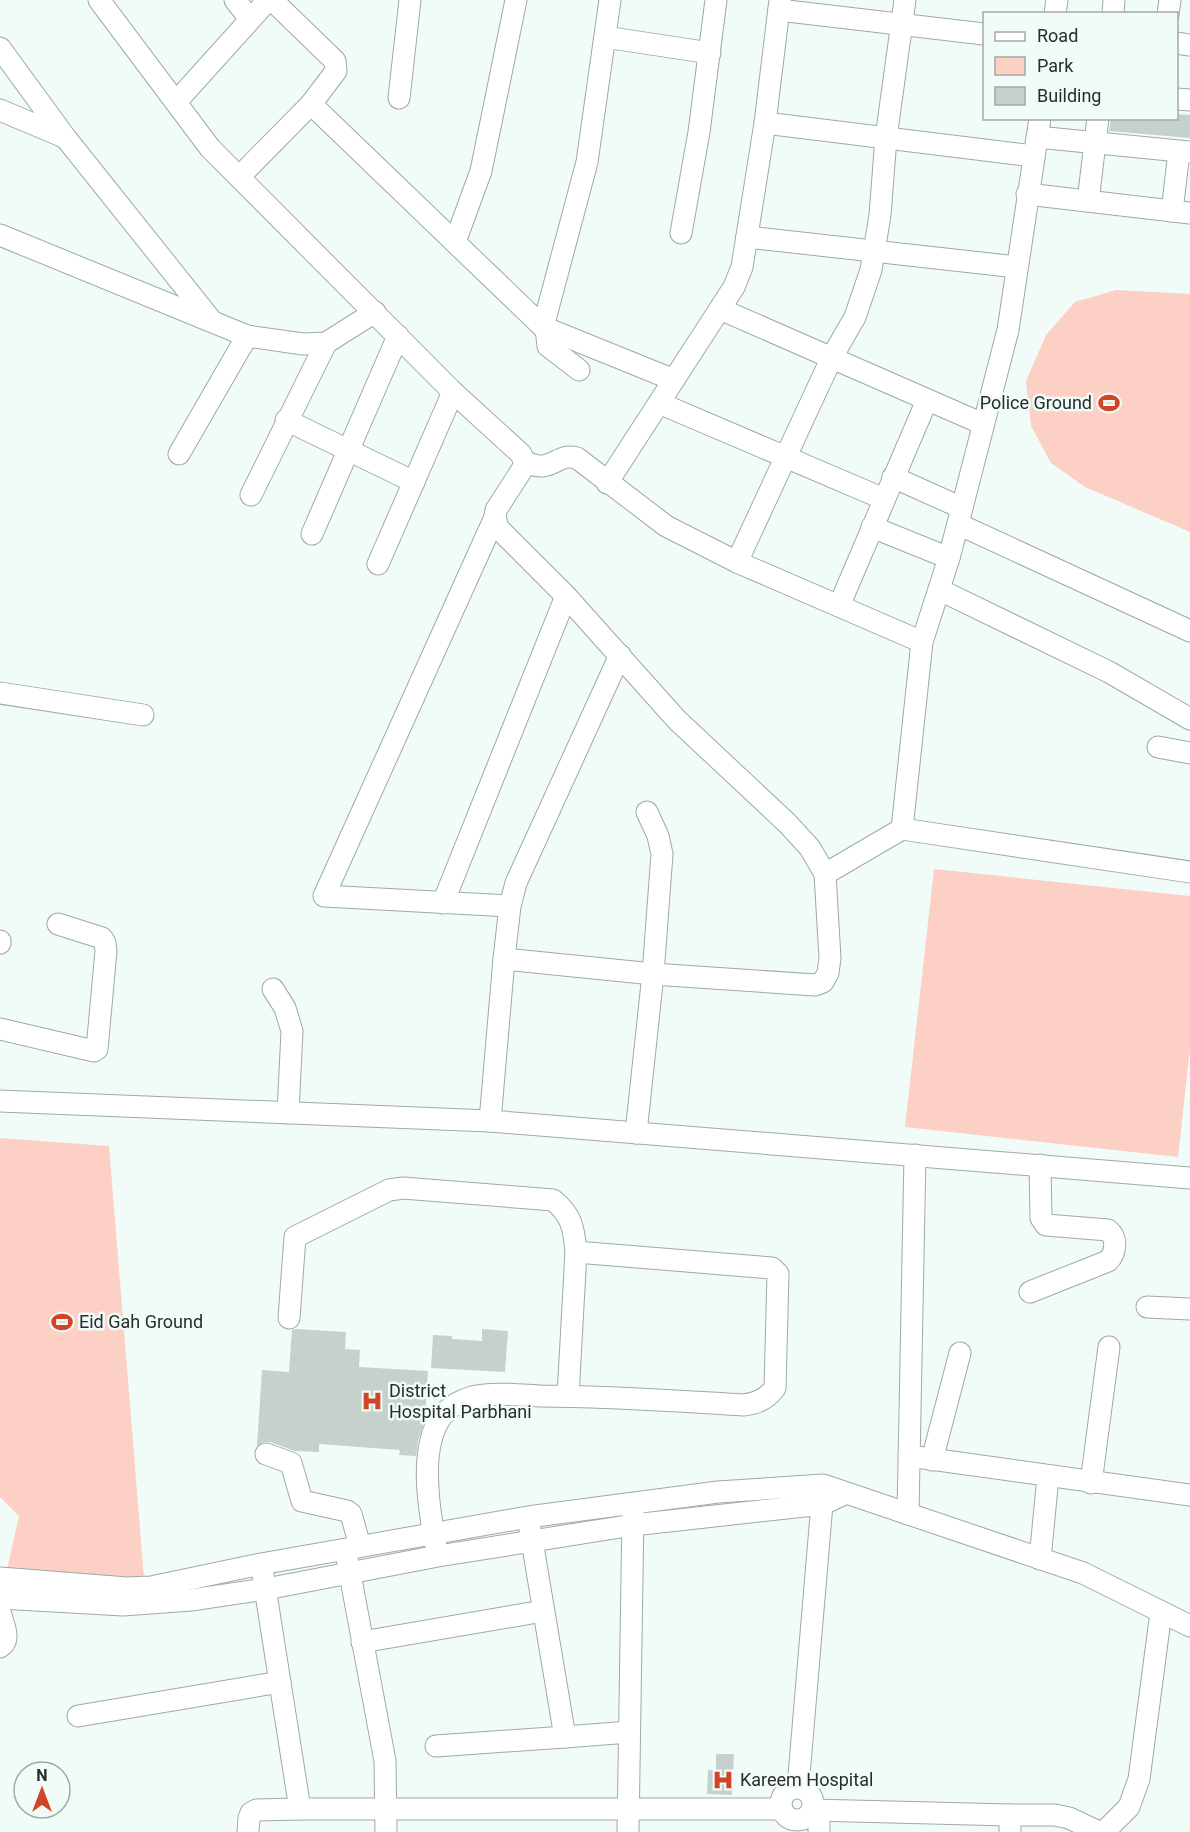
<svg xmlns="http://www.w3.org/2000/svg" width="1190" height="1832" font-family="Roboto,sans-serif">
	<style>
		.green { fill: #fdd0c5 }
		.building { fill: #c6d0cc }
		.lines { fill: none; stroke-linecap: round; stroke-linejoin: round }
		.minor-casing { stroke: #9fa9a5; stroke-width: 23 }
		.minor { stroke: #fff; stroke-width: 21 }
		.labels { text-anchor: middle; stroke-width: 5; stroke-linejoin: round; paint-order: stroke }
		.poi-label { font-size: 18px; fill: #282c2b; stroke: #f1fcf8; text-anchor: start }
	</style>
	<rect width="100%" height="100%" fill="#f1fcf8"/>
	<g class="green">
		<polygon points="1116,290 1190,294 1190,532 1085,487 1051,463 1031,426 1026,381 1046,335 1075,302"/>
		<polygon points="934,869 1190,896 1190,1048 1178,1157 905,1127"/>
		<polygon points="0,1138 109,1146 144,1578 5,1578 19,1516 0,1497"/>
	</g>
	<g class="building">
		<polygon points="1176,114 1190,115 1190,138 1109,131 1111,118 1176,118"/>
		<polygon points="295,1329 346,1332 345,1349 360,1350 359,1367 428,1371 425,1420 418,1441 416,1456 399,1455 400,1450 319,1444 319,1452 295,1451 270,1442 263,1442 257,1446 262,1370 289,1372 292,1330"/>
		<polygon points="482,1329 508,1331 505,1372 431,1368 433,1335 452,1336 452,1339 482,1341"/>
		<polygon points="716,1754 734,1754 732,1795 707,1794 708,1770 716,1770"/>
	</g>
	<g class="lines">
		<defs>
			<g id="minor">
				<polyline points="99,0 210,148 453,392 521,454 524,461 523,468 496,510 495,517 498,528 566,596 677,720 787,823 810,848 825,874 830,958 828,973 823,982 815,985 653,974 636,1133"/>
				<polyline points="235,0 250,19"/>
				<polyline points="272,0 335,61 336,71 311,104"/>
				<polyline points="779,10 984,34"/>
				<polyline points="1055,14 1057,0"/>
				<polyline points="1113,14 1114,0"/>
				<polyline points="1168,14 1170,0"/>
				<polyline points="605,37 710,53"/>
				<polyline points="1176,43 1190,45"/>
				<polyline points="0,48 65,137 211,320"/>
				<polyline points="399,98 410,0"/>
				<polyline points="1176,99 1190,100"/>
				<polyline points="176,102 268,0"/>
				<polyline points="0,110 64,137"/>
				<polyline points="765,123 1033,156"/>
				<polyline points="1037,137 1190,152"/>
				<polyline points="239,177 311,104 543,327 587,162 610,0"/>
				<polyline points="1027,194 1190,213"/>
				<polyline points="1088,201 1098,118"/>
				<polyline points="1172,211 1179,152"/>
				<polyline points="681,233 699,132 716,0"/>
				<polyline points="0,235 247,336 303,344 326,343 375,312"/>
				<polyline points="747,237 1017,267"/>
				<polyline points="455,242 481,171 516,0"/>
				<polyline points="720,309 983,424"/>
				<polyline points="543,327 674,380"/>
				<polyline points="546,328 548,346 579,370"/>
				<polyline points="659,403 884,499"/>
				<polyline points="286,420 414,482"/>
				<polyline points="179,454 247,336"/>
				<path d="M524,461C552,476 555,452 577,458L666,526L737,562L922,642"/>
				<polyline points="893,477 962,508"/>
				<polyline points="607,483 734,287 742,267 765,123 780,0"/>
				<polyline points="251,495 326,343"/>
				<polyline points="495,517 324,896 510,906"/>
				<polyline points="958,524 1190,631"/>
				<polyline points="872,527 949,558"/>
				<polyline points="312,534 398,336"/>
				<polyline points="737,562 832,357 855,317 871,270 880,215 886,138 905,0"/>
				<polyline points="378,564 453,392"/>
				<polyline points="940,590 1109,672 1190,719"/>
				<polyline points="839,606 927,400"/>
				<polyline points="620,655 516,883 510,906 504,959 653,974 662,854 658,836 647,812"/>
				<polyline points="0,693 143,715"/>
				<polyline points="1158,747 1190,753"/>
				<polyline points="902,829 1190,872"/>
				<polyline points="825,874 902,829 922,642 949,558 1008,330 1040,118"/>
				<polyline points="443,903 566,596"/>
				<polyline points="0,941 0,943"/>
				<polyline points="273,989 285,1008 292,1031 288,1113"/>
				<polyline points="0,1029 94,1051 97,1049 106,951 105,943 102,938 58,924"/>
				<polyline points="0,1101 490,1121 1190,1178"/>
				<polyline points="490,1121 504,959"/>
				<path d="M1030,1292L1108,1261C1116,1253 1118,1238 1108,1230L1046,1225L1041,1218L1040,1165"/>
				<polyline points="1147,1307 1190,1309"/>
				<path d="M289,1318L295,1237L389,1190L403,1188L553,1200C572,1215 574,1229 576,1252L568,1396"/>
				<polyline points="266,1454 291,1463 302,1501 347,1511 351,1514 360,1546"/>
				<polyline points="909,1456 1190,1495"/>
				<polyline points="932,1460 960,1353"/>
				<polyline points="1091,1483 1109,1347"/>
				<polyline points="908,1514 915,1155"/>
				<polyline points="530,1529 565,1737 629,1732"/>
				<path d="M436,1546C429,1511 418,1447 442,1416C449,1407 461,1400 472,1397C494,1392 519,1395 541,1396C608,1396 676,1401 743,1405C756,1404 767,1399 775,1388L778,1274L772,1268L576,1252"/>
				<polyline points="347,1558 385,1761 386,1832"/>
				<polyline points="1040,1559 1048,1477"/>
				<polyline points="263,1575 300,1809 782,1809"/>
				<polyline points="0,1578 127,1588 151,1587 261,1564 528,1517 718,1492 823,1485 1083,1573 1190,1626"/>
				<polyline points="0,1598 123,1605 191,1600 266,1589 438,1556 633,1525 823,1504 844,1494"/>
				<path d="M0,1612C3,1624 12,1640 0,1647"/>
				<polyline points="362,1642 543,1611"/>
				<polyline points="78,1716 280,1682"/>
				<polyline points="436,1746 565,1737"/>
				<polyline points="798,1787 823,1492"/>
				<circle cx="797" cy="1804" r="16"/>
				<polyline points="812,1810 1010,1815 1010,1832"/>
				<polyline points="819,1810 819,1832"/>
				<polyline points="1010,1815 1055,1815 1069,1818 1099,1832"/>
				<polyline points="248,1832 249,1818 251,1813 256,1810 300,1809"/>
				<polyline points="628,1832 633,1513"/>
				<polyline points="1104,1832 1129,1807 1139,1779 1161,1612"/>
			</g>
		</defs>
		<use href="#minor" class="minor-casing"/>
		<use href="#minor" class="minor"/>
	</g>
	<defs>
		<symbol id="stadium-bare" viewBox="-9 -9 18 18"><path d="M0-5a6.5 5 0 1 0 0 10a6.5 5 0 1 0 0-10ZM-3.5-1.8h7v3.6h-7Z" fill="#d04528" stroke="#f1fcf8" stroke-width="2.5" paint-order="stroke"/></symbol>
		<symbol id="hospital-bare" viewBox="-9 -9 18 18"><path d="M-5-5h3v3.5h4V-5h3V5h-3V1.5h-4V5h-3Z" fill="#d04528" stroke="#f1fcf8" stroke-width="2.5" paint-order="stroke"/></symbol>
	</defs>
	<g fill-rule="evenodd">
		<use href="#stadium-bare" x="1094" y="388" width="30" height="30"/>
		<use href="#stadium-bare" x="47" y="1307" width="30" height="30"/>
		<use href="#hospital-bare" x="357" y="1386" width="30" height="30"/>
		<use href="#hospital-bare" x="708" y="1765" width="30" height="30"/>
	</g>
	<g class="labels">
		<g class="poi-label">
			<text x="1092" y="409" text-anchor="end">Police Ground</text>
			<text x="79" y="1328">Eid Gah Ground</text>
			<text x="389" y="1397">District<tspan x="389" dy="21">Hospital Parbhani</tspan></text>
			<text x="740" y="1786">Kareem Hospital</text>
		</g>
	</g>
	<rect x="983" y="12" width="195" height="108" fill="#f1fcf8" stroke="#a1a9a6" stroke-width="1.5"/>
	<rect x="995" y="32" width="30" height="9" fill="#ffffff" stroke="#a1a9a6" stroke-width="1.5"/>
	<text x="1037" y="42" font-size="18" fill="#282c2b">Road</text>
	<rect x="995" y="57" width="30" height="18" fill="#fdd0c5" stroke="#a1a9a6" stroke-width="1.5"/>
	<text x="1037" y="72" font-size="18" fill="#282c2b">Park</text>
	<rect x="995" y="87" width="30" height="18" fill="#c6d0cc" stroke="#a1a9a6" stroke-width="1.5"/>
	<text x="1037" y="102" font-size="18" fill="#282c2b">Building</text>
	<g transform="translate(42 1790)"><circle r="28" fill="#f1fcf8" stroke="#a1a9a6" stroke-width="1.5"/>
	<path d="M0-4.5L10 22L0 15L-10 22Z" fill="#d04528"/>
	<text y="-9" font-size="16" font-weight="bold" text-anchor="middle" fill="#282c2b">N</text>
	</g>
</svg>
